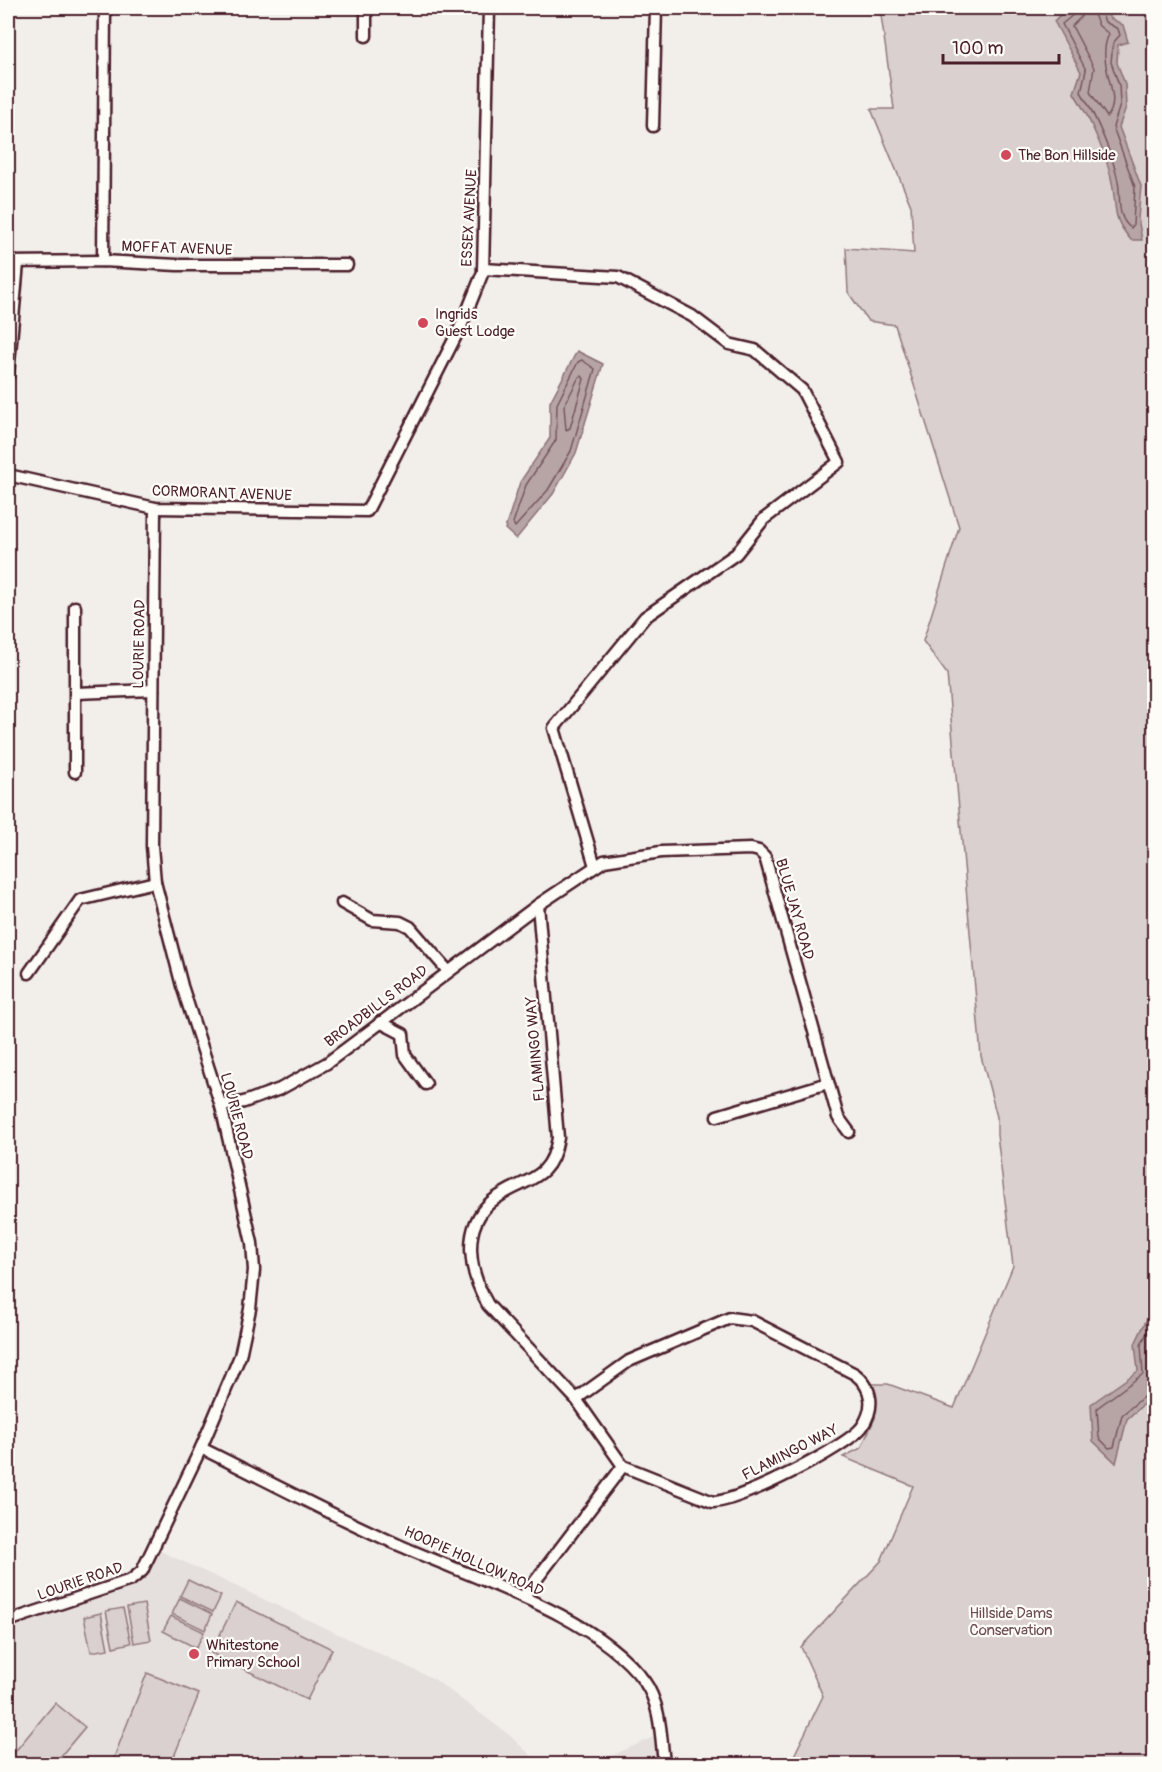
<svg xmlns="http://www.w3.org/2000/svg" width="1162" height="1772" font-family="Pangolin,sans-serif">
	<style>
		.built { fill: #e5dfdd }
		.green { fill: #d9d0cf; stroke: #92787d; stroke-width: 1.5 }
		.water { fill: #b7a5a6; stroke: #8b6f75; stroke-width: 1.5 }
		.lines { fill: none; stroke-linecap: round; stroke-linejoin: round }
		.shore { stroke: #76555c; stroke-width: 1.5 }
		.minor-casing { stroke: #4a1f2b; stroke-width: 15 }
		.minor { stroke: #fdfcf7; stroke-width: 10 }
		.poi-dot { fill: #d1495b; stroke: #fdfcf7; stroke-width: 2 }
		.labels { text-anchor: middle; stroke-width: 4.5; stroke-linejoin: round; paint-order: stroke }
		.poi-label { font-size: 15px; fill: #4a1f2b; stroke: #fdfcf7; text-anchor: start }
		.street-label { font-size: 15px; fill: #4a1f2b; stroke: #fdfcf7 }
		.park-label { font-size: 15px; fill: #6e4b54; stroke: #fdfcf7 }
	</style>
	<rect width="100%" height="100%" fill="#f2efeb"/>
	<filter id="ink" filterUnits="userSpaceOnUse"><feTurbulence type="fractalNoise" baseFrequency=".0167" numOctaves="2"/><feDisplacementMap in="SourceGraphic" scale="12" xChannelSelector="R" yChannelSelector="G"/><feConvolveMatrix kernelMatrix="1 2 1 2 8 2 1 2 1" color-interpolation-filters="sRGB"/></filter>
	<g filter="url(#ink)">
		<g class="built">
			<polygon points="156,1549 434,1679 508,1734 540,1764 8,1764 8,1629 126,1590 143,1576"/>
			<polygon points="660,1734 664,1764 593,1764"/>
		</g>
		<g class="green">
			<polygon points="880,8 1154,8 1154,1764 790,1764 823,1696 801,1647 881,1561 913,1486 843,1457 861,1448 875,1418 874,1392 871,1388 872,1384 888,1384 954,1408 1013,1266 997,1135 997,1117 981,1056 947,674 923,641 959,527 895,325 868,321 848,292 846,248 914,253 911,206 871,109 894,109"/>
			<polygon points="188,1580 221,1596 213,1612 180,1596"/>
			<polygon points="180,1598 212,1614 205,1630 172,1614"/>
			<polygon points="236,1602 332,1649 307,1700 211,1653"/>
			<polygon points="144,1604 151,1640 134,1643 127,1607"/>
			<polygon points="123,1608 131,1643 113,1647 106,1611"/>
			<polygon points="101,1613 108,1649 91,1652 84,1617"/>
			<polygon points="171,1616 204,1632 196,1648 163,1631"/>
			<polygon points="147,1673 199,1694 171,1764 124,1764 113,1760"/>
			<polygon points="55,1703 85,1727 54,1764 8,1764 8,1760"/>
		</g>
		<g class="water">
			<path d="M1076,8H1103L1110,18L1123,25L1128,42L1118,45L1117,63L1125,84L1126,107L1119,127L1141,186L1138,218L1142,240H1131C1113,218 1117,215 1113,189C1110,162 1089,116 1074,93L1081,72L1054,21L1062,13Z"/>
			<polygon points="577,351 603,364 576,453 553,494 516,539 505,529 520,482 550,438 550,402"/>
			<polygon points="1154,1304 1154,1395 1127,1419 1116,1463 1093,1441 1091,1404 1138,1371 1135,1344"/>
		</g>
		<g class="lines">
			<g class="shore">
				<path d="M1076,8L1074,14L1062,24L1086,70L1081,92C1095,114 1117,164 1119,189C1120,203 1118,219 1131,228L1133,225L1135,187L1113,127L1120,105L1119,85L1111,62L1113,43L1120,35L1118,29L1105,22L1099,8"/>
				<path d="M1083,8L1081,17L1072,26L1094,68L1090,92L1107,117C1125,96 1094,65 1109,34L1099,26L1091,8"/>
				<polygon points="582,360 595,369 571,451 548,490 515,527 513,523 526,485 556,440 557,404 578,362"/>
				<polygon points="582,376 584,379 570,428 566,430 564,406 579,377"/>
				<polyline points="1154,1318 1141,1345 1143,1374 1097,1408 1099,1438 1109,1448 1114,1447 1122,1415 1148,1393 1154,1391"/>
			</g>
			<defs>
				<g id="minor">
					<polyline points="366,8 366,36"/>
					<polyline points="653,126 656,8"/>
					<polyline points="103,261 105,8"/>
					<polyline points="8,262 103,261 177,265 347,265"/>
					<polyline points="483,269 618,277 692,316 729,344 755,350 802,390 839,462 764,519 736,554 645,617 554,728 595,866"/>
					<polyline points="8,375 18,263"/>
					<polyline points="8,475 155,508 367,511 462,324 483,272 489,8"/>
					<polyline points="76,693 153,690"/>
					<polyline points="75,772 75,607"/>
					<polyline points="342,903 372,920 400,922 410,927 448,971"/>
					<path d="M538,905L558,1138C550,1186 521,1177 491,1202C460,1229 470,1274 488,1305L576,1399"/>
					<polyline points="29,973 80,900 155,882"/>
					<polyline points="380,1022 403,1034 405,1055 426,1084"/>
					<polyline points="221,1106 244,1102 280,1089 327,1063 538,905 604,861 661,852 751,849 759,851 765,857 838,1117 849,1132"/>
					<polyline points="717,1116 828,1083"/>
					<path d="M730,1318L752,1321L855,1374C873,1388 875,1408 862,1427C847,1447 739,1502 713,1502L623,1466L576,1399L629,1361Z"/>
					<path d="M201,1448C268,1481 333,1516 401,1546C475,1579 596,1615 644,1681C661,1704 661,1738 664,1764"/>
					<polyline points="523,1597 623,1466"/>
					<polyline points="8,1621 131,1580 142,1571 201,1448 240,1356 250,1309 254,1270 252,1243 221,1106 182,986 155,882 152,846 155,508"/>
				</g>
			</defs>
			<use href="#minor" class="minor-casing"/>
			<use href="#minor" class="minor"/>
		</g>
	</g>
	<g class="poi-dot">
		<circle cx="1006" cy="155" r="6"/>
		<circle cx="423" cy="323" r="6"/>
		<circle cx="194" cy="1654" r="6"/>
	</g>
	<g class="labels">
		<g class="poi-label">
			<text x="1018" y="160">The Bon Hillside</text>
			<text x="435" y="319">Ingrids<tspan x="435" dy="17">Guest Lodge</tspan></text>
			<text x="206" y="1650">Whitestone<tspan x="206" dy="17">Primary School</tspan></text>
		</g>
		<g class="street-label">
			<text transform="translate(469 218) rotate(-87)" y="5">ESSEX AVENUE</text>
			<text transform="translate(177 248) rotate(2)" y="5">MOFFAT AVENUE</text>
			<text transform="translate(222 493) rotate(2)" y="5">CORMORANT AVENUE</text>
			<text transform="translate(139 644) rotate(-89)" y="5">LOURIE ROAD</text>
			<text transform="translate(795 909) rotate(74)" y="5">BLUE JAY ROAD</text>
			<text transform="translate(376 1006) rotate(-37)" y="5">BROADBILLS ROAD</text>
			<text transform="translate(535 1049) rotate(-95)" y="5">FLAMINGO WAY</text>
			<text transform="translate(237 1116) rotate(75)" y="5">LOURIE ROAD</text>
			<text transform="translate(790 1452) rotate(-27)" y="5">FLAMINGO WAY</text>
			<text transform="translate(474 1561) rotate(24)" y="5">HOOPIE HOLLOW ROAD</text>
			<text transform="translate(80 1581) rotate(-19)" y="5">LOURIE ROAD</text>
		</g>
		<g class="park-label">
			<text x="1011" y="1618">Hillside Dams<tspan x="1011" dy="17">Conservation</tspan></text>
		</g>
	</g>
	<rect width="1162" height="1772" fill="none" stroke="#fdfcf7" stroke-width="30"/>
	<rect x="15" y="15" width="1132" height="1742" fill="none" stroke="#4a1f2b" stroke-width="2" filter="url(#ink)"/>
	<path d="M943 54v9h116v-9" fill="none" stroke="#4a1f2b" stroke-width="3"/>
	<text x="952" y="54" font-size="18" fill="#4a1f2b" stroke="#fdfcf7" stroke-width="4.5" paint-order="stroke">100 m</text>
</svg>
